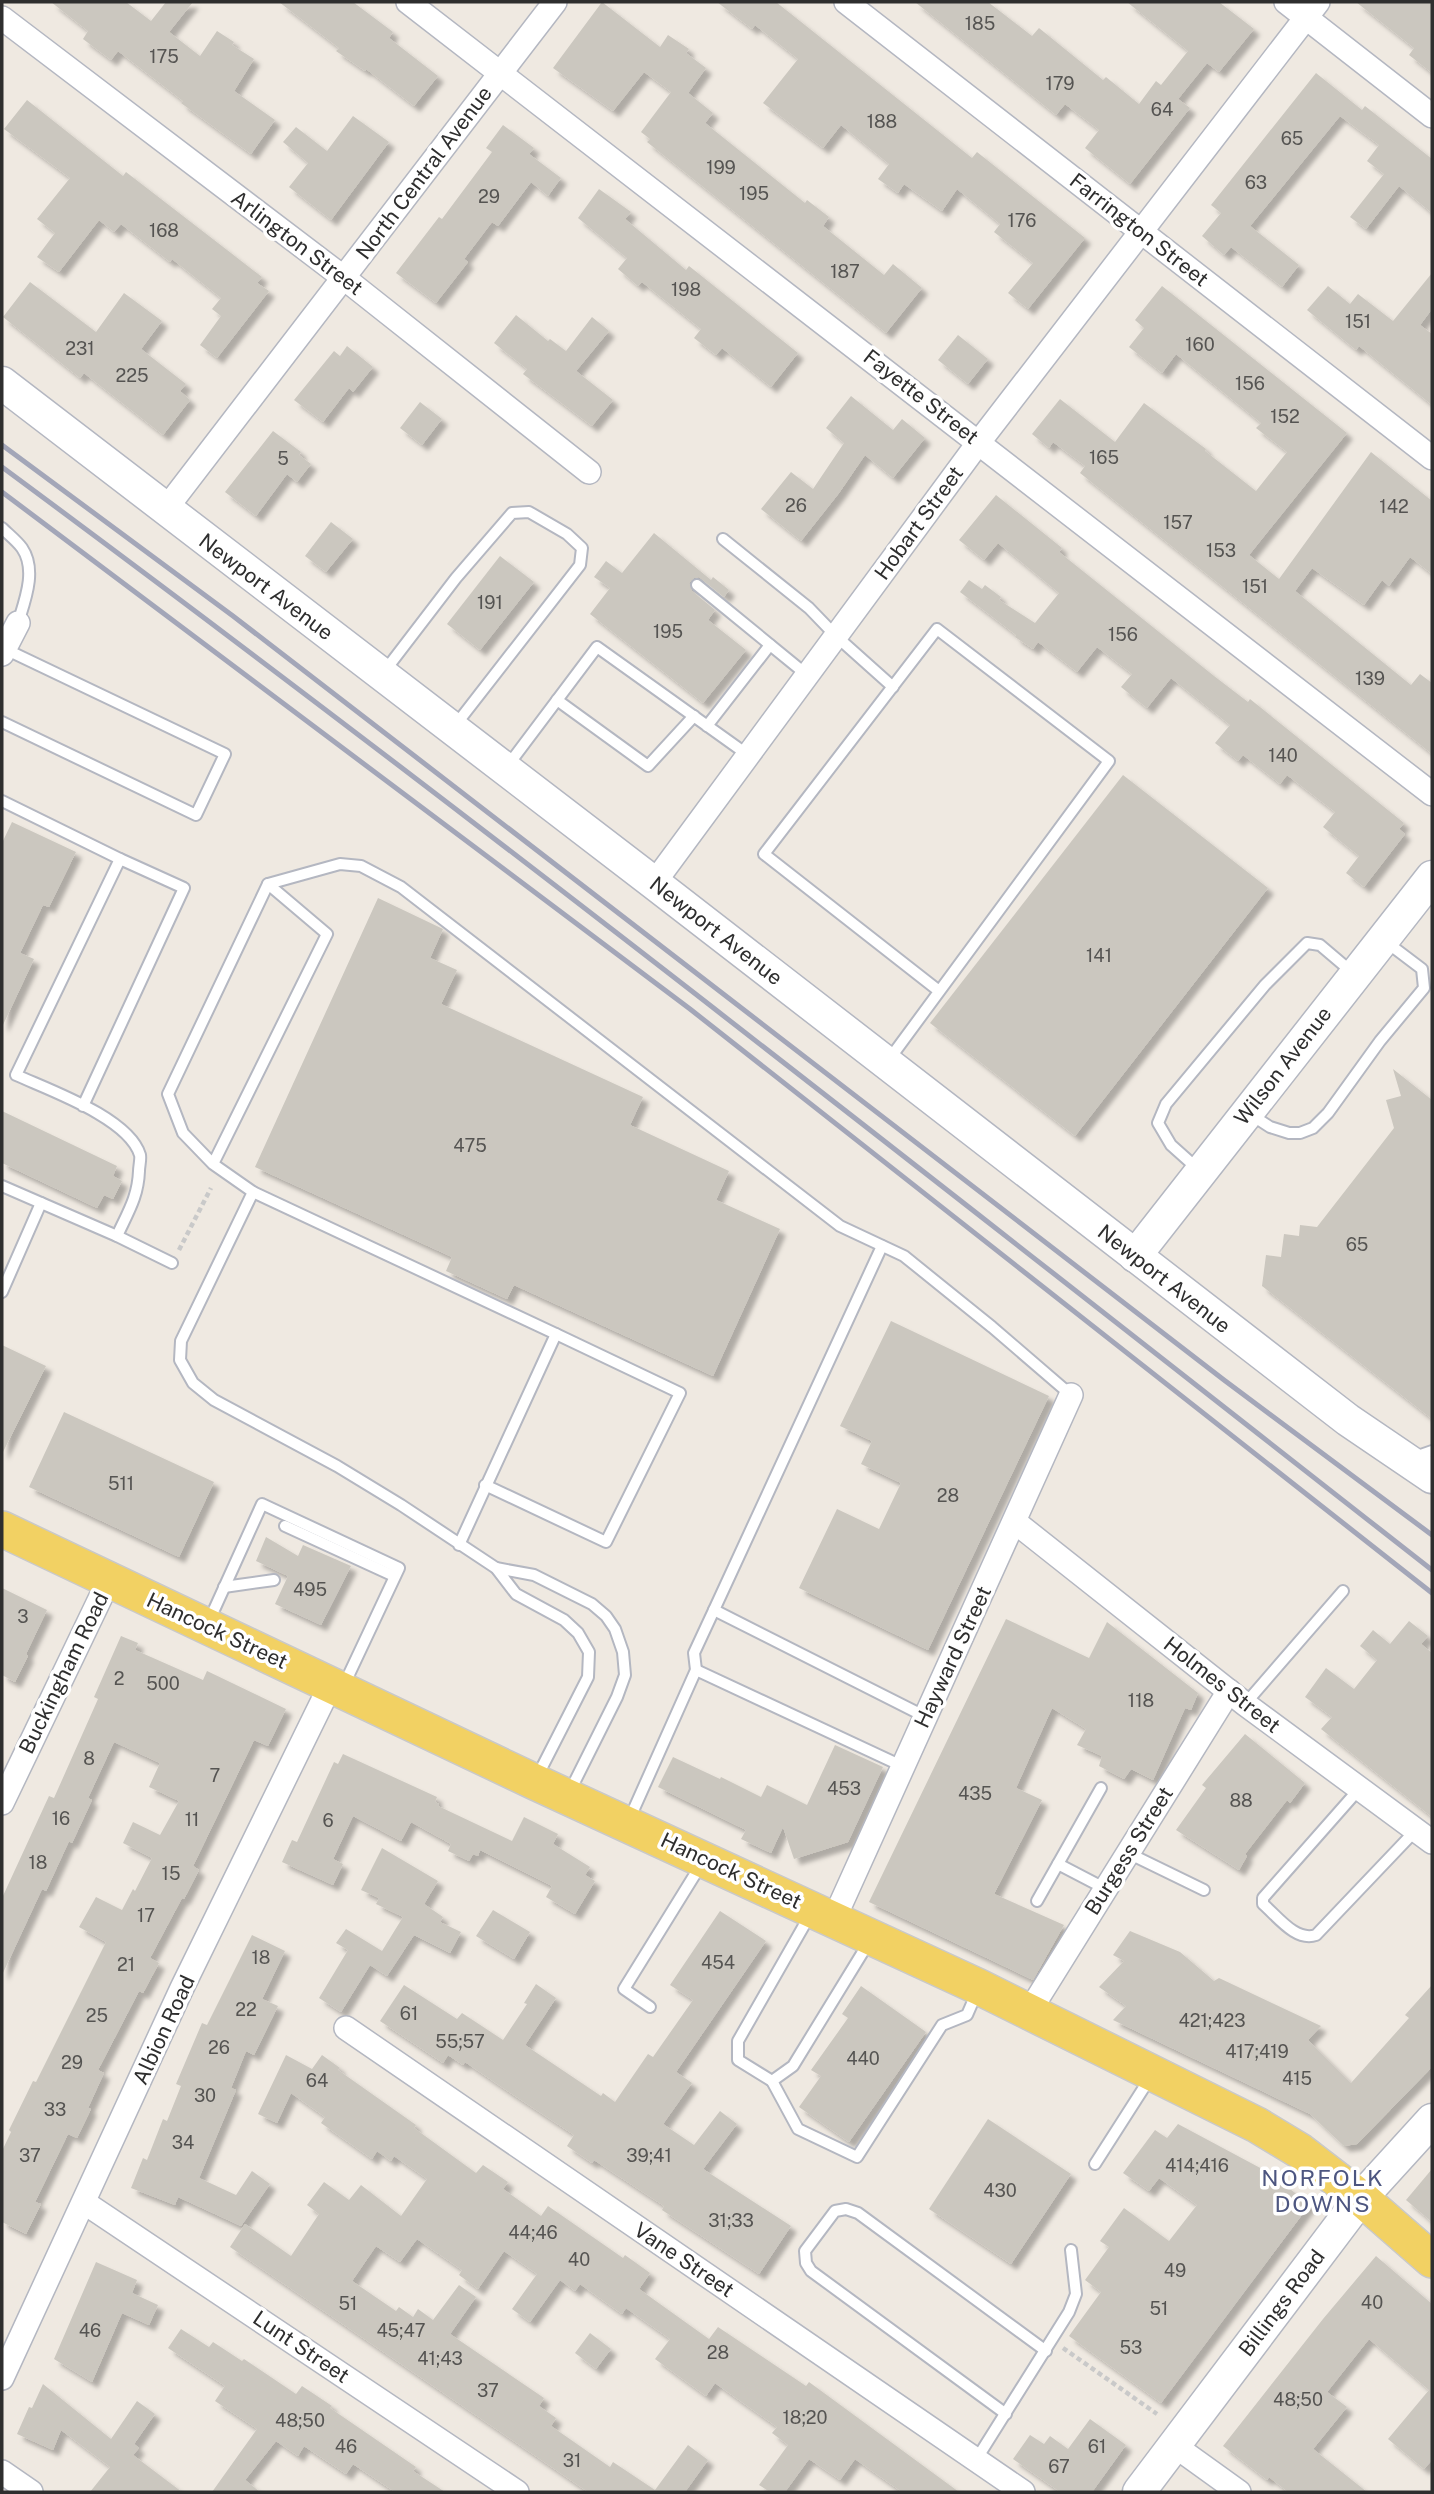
<svg xmlns="http://www.w3.org/2000/svg" width="1434" height="2494" font-family="'Public Sans',sans-serif">
	<style>
		.building { fill: #cbc7bf; filter: url(#shadow) }
		.lines { fill: none; stroke-linecap: round; stroke-linejoin: round }
		.lane-casing { stroke: #b4b7c1; stroke-width: 14 }
		.street-casing { stroke: #b4b7c1; stroke-width: 26 }
		.secondary-casing { stroke: #b4b7c1; stroke-width: 35 }
		.primary-casing { stroke: #c9c9c9; stroke-width: 38 }
		.path { stroke: #c9c9c9; stroke-width: 4.5; stroke-dasharray: 5 3.5; stroke-linecap: butt }
		.lane { stroke: #fff; stroke-width: 10 }
		.street { stroke: #fff; stroke-width: 23 }
		.secondary { stroke: #fff; stroke-width: 32 }
		.primary { stroke: #f2d163; stroke-width: 35 }
		.rail { stroke: #a3a6b8; stroke-width: 5 }
		.labels { text-anchor: middle; stroke-width: 7; stroke-linejoin: round; paint-order: stroke }
		.number-label { font-size: 18px; fill: #555452 }
		.street-label { font-size: 21px; fill: #2e2e2e; stroke: #fff }
		.neighbourhood-label { font-size: 23px; letter-spacing: 2px; fill: #4d5680; stroke: #fff }
	</style>
	<defs>
		<filter id="shadow"><feDropShadow dx="6" dy="6" stdDeviation="2" flood-color="#0004"/></filter>
	</defs>
	<rect width="100%" height="100%" fill="#efe9e1"/>
	<g class="building">
		<polygon points="51,2 126,2 151,21 166,2 193,2 169,32 200,56 217,31 234,42 232,45 254,59 234,91 275,120 251,154 181,103 183,101 118,51 111,60 83,39 88,31"/>
		<polygon points="279,2 353,2 393,32 389,38 438,76 414,106 366,69 365,71 336,51 339,48"/>
		<polygon points="602,2 660,47 668,35 689,49 686,53 706,68 688,93 713,113 705,123 805,203 807,200 829,217 823,226 884,275 893,264 922,288 886,333 647,142 650,139 641,132 671,92 644,72 613,111 553,68"/>
		<polygon points="717,2 776,2 972,158 977,152 1085,238 1028,309 1008,293 1033,263 994,232 1000,224 957,189 942,211 904,184 898,193 878,179 889,164 841,125 823,148 763,103 798,59 755,25 752,29"/>
		<polygon points="915,2 988,2 1032,36 1039,28 1103,80 1106,77 1139,104 1156,81 1161,85 1188,51 1127,2 1219,2 1254,29 1219,72 1207,63 1178,99 1190,108 1130,184 1085,148 1099,130 1065,104 1056,115"/>
		<polygon points="1356,2 1432,2 1432,73 1409,55 1414,48"/>
		<polygon points="1316,73 1362,110 1365,106 1432,159 1432,213 1399,186 1366,229 1350,217 1384,174 1367,161 1379,145 1340,116 1250,226 1299,265 1282,287 1231,247 1224,255 1202,236 1221,213 1211,205"/>
		<polygon points="27,100 123,176 126,172 262,277 257,283 269,291 217,358 200,345 221,316 212,309 221,298 172,259 170,262 121,224 114,232 99,220 59,272 37,257 55,233 37,219 70,178 4,129"/>
		<polygon points="353,116 389,142 331,220 289,187 308,163 283,142 296,127 327,151"/>
		<polygon points="503,125 534,148 529,154 561,178 548,196 531,182 498,226 492,222 464,259 468,262 436,303 396,273 439,217 442,219 492,152 486,148"/>
		<polygon points="599,189 631,212 625,219 686,270 689,266 798,353 771,387 722,348 716,355 694,338 701,329 642,282 638,286 618,269 627,258 578,218"/>
		<polygon points="1432,273 1432,309 1420,325 1432,334 1432,405 1359,346 1356,350 1307,310 1328,286 1350,304 1358,294 1393,321"/>
		<polygon points="30,282 96,332 124,293 162,321 141,349 186,384 180,391 190,400 163,435 84,373 80,378 3,317"/>
		<polygon points="1162,286 1347,433 1249,555 1279,579 1371,452 1432,501 1432,574 1410,557 1389,586 1382,580 1364,605 1312,568 1295,591 1411,685 1420,674 1432,683 1432,754 1080,473 1085,466 1053,442 1049,448 1032,434 1060,399 1115,442 1144,403 1206,449 1205,451 1256,491 1287,452 1256,428 1261,423 1176,354 1162,373 1129,347 1144,328 1135,320"/>
		<polygon points="516,315 548,341 550,339 566,351 592,317 609,331 576,371 613,400 592,426 523,374 527,369 494,343"/>
		<polygon points="958,335 988,359 968,384 938,360"/>
		<polygon points="347,346 373,367 353,392 349,388 323,422 294,400 334,351 340,356"/>
		<polygon points="851,396 893,430 902,419 925,438 893,478 865,455 839,493 801,541 761,509 791,472 813,489 844,443 826,428"/>
		<polygon points="420,402 442,419 422,445 400,428"/>
		<polygon points="273,431 301,452 299,455 311,464 297,482 287,474 256,516 225,492"/>
		<polygon points="996,495 1062,548 1059,552 1214,676 1248,702 1250,699 1404,823 1399,829 1405,834 1364,887 1346,873 1359,856 1323,827 1335,812 1287,775 1280,784 1243,755 1238,761 1215,743 1230,725 1171,678 1147,708 1121,687 1132,674 1097,647 1077,672 1038,642 1033,649 1015,637 1016,635 960,592 969,580 982,589 985,585 1001,597 999,600 1035,623 1059,593 998,543 984,560 959,540"/>
		<polygon points="331,522 353,539 326,572 305,556"/>
		<polygon points="654,533 711,580 713,577 729,590 724,597 699,577 694,578 689,583 692,591 715,610 708,620 746,650 703,703 590,614 610,588 594,577 606,561 622,573"/>
		<polygon points="500,556 534,582 480,650 447,624"/>
		<polygon points="1123,775 1268,888 1075,1136 930,1023"/>
		<polygon points="12,822 76,852 49,907 43,905 20,953 34,959 2,1027 2,843"/>
		<polygon points="378,898 443,929 430,958 457,970 441,1004 643,1097 630,1125 729,1171 716,1200 780,1229 713,1376 514,1285 507,1299 446,1271 452,1257 255,1167"/>
		<polygon points="1393,1069 1432,1100 1432,1419 1262,1286 1266,1255 1281,1257 1284,1234 1299,1236 1300,1225 1317,1227 1394,1128 1386,1100 1401,1096"/>
		<polygon points="2,1111 117,1166 113,1176 122,1181 113,1199 104,1195 97,1208 2,1163"/>
		<polygon points="891,1321 1049,1396 928,1650 799,1588 837,1509 879,1529 901,1483 861,1464 872,1441 840,1426"/>
		<polygon points="2,1345 46,1366 2,1454"/>
		<polygon points="64,1412 214,1482 179,1557 29,1487"/>
		<polygon points="266,1537 298,1556 303,1545 351,1566 321,1625 275,1604 288,1576 256,1561"/>
		<polygon points="2,1588 47,1610 26,1654 28,1656 15,1682 2,1675"/>
		<polygon points="1006,1619 1089,1658 1107,1622 1198,1693 1191,1710 1185,1708 1153,1780 1131,1769 1124,1779 1099,1766 1102,1756 1077,1745 1086,1729 1052,1708 1016,1788 1042,1800 994,1894 1064,1925 1033,1980 869,1902"/>
		<polygon points="1409,1621 1428,1636 1421,1644 1432,1653 1432,1817 1321,1729 1332,1717 1305,1697 1326,1668 1354,1689 1377,1660 1360,1646 1373,1630 1390,1644"/>
		<polygon points="121,1636 138,1643 135,1650 203,1680 207,1671 286,1709 268,1746 254,1740 193,1866 199,1870 184,1899 182,1898 150,1958 159,1963 143,1993 139,1991 98,2070 104,2073 88,2108 91,2109 77,2138 68,2134 35,2202 41,2204 26,2234 2,2222 2,2151 11,2132 9,2130 33,2081 36,2082 106,1942 79,1927 96,1897 122,1910 133,1889 135,1891 152,1858 123,1843 133,1822 160,1835 179,1801 149,1787 160,1763 114,1742 88,1798 92,1800 72,1843 69,1841 46,1891 42,1889 2,1975 2,1898 49,1796 54,1798 98,1699 94,1697"/>
		<polygon points="1245,1734 1305,1783 1290,1803 1287,1800 1245,1854 1247,1856 1239,1870 1176,1830 1206,1788 1202,1785"/>
		<polygon points="835,1745 883,1767 848,1842 794,1859 783,1827 771,1853 741,1839 746,1830 658,1787 673,1757 720,1779 721,1777 761,1797 767,1785 807,1805"/>
		<polygon points="343,1754 437,1797 435,1802 439,1804 438,1806 512,1841 524,1817 558,1834 553,1844 590,1867 585,1875 595,1881 575,1914 546,1897 552,1886 480,1850 478,1856 473,1854 469,1861 448,1851 451,1844 411,1822 401,1841 353,1816 333,1859 343,1864 333,1885 282,1862 292,1840 297,1842 334,1762 338,1764"/>
		<polygon points="382,1848 438,1881 424,1904 443,1917 440,1922 461,1932 450,1953 414,1935 387,1976 370,1965 341,2012 319,1998 348,1950 336,1943 346,1929 382,1951 403,1917 376,1904 379,1898 361,1890"/>
		<polygon points="493,1910 530,1932 514,1959 476,1936"/>
		<polygon points="720,1911 766,1941 676,2072 692,2083 663,2124 694,2145 720,2111 737,2124 703,2169 791,2226 759,2274 662,2210 664,2206 594,2160 592,2163 567,2146 574,2135 509,2092 465,2062 463,2065 448,2055 443,2063 380,2021 404,1985 457,2019 462,2013 503,2040 527,2004 524,2003 536,1984 556,1998 525,2045 601,2096 603,2093 615,2102 648,2054 653,2057 693,2000 670,1985"/>
		<polygon points="1130,1931 1180,1952 1214,1981 1219,1978 1321,2026 1308,2040 1351,2083 1409,2018 1405,2015 1432,1985 1432,2067 1357,2144 1344,2146 1310,2114 1113,2020 1126,2006 1099,1987 1124,1961 1113,1955"/>
		<polygon points="252,1935 285,1951 262,1999 278,2006 254,2055 246,2051 231,2088 236,2090 199,2178 236,2195 252,2171 270,2184 241,2226 178,2197 175,2205 131,2188 143,2158 147,2160 163,2119 167,2121 181,2086 176,2084 202,2023 207,2025"/>
		<polygon points="861,1986 926,2032 849,2142 799,2107 821,2076 811,2070 848,2018 842,2014"/>
		<polygon points="286,2055 312,2069 322,2055 340,2068 338,2070 416,2125 414,2128 476,2173 483,2165 508,2182 503,2189 541,2216 548,2206 623,2258 625,2255 650,2273 639,2289 709,2339 718,2327 806,2386 809,2382 959,2492 902,2492 855,2459 840,2480 809,2459 785,2492 770,2492 759,2485 788,2445 772,2433 777,2427 715,2383 706,2396 655,2359 670,2339 626,2308 622,2314 580,2284 575,2291 560,2280 530,2322 512,2309 537,2274 504,2251 478,2289 459,2275 462,2270 417,2239 400,2262 376,2246 352,2281 396,2311 399,2307 413,2317 418,2309 433,2320 459,2285 476,2297 450,2334 544,2398 539,2406 556,2418 551,2426 610,2467 613,2462 655,2490 688,2445 708,2460 685,2492 588,2492 230,2247 245,2224 291,2256 319,2214 307,2205 324,2182 349,2200 361,2185 401,2216 427,2179 394,2156 391,2161 377,2151 372,2159 321,2123 325,2117 291,2093 277,2123 258,2114"/>
		<polygon points="988,2119 1071,2174 1011,2264 929,2209"/>
		<polygon points="1178,2124 1264,2170 1310,2204 1161,2403 1069,2336 1101,2292 1085,2280 1109,2247 1100,2241 1124,2208 1169,2241 1197,2205 1159,2178 1149,2191 1123,2173 1155,2130 1167,2138"/>
		<polygon points="1432,2169 1432,2222 1406,2200"/>
		<polygon points="1376,2256 1432,2304 1432,2460 1424,2469 1388,2439 1429,2390 1369,2339 1327,2392 1347,2407 1313,2449 1367,2492 1288,2492 1269,2477 1267,2480 1223,2446 1323,2319"/>
		<polygon points="96,2262 137,2280 132,2293 158,2305 149,2325 122,2313 92,2382 54,2359"/>
		<polygon points="181,2329 209,2347 213,2342 242,2361 244,2359 296,2394 302,2386 332,2406 330,2408 416,2467 413,2471 445,2492 395,2492 353,2464 346,2474 304,2446 298,2456 276,2441 245,2480 260,2492 212,2492 257,2429 215,2401 225,2386 168,2348"/>
		<polygon points="590,2333 611,2349 596,2369 575,2353"/>
		<polygon points="43,2384 111,2439 137,2401 155,2414 134,2444 139,2448 133,2455 182,2492 90,2492 110,2467 61,2430 53,2450 17,2434 29,2407 32,2408"/>
		<polygon points="1090,2419 1126,2445 1092,2492 1060,2492 1013,2459 1030,2435 1044,2444 1050,2436 1068,2449"/>
	</g>
	<g class="lines">
		<defs>
			<g id="lane">
				<path d="M2,528C8,534 17,541 22,548C37,570 25,600 18,623"/>
				<polyline points="723,539 809,608 836,636 893,687"/>
				<polyline points="697,585 807,675"/>
				<polyline points="384,672 456,578 512,513 529,512 567,534 582,548 580,565 454,727"/>
				<polyline points="557,700 648,766 694,716"/>
				<polyline points="2,722 196,815 225,754 5,649"/>
				<polyline points="707,726 770,645"/>
				<polyline points="506,768 597,647 748,755"/>
				<polyline points="2,801 120,859"/>
				<polyline points="268,884 340,864 361,866 401,887 840,1226 904,1256 992,1327 1071,1395"/>
				<polyline points="888,1061 1109,761 937,629 764,854 939,991"/>
				<path d="M83,1106L184,888L120,859L16,1075C49,1090 129,1118 140,1155C141,1159 139,1166 139,1171C138,1197 128,1212 117,1236"/>
				<polyline points="1250,1114 1270,1127 1289,1133 1300,1133 1313,1128 1328,1113 1380,1041 1424,988 1422,969 1385,941"/>
				<polyline points="213,1164 327,934 268,884 168,1094 183,1133 213,1164 253,1192"/>
				<polyline points="1199,1170 1171,1145 1158,1123 1166,1104 1265,985 1307,943 1320,945 1353,973"/>
				<polyline points="2,1186 117,1236 172,1263"/>
				<polyline points="882,1246 714,1610 926,1717"/>
				<polyline points="2,1292 41,1203"/>
				<polyline points="1412,1458 1432,1451"/>
				<polyline points="485,1485 606,1542 680,1393 556,1334"/>
				<polyline points="285,1526 394,1576"/>
				<polyline points="459,1545 556,1334 253,1192 181,1341 180,1360 193,1383 214,1400 337,1466 401,1505 496,1568 516,1594 564,1620 578,1633 589,1652 588,1677 536,1779"/>
				<polyline points="496,1568 534,1575 592,1604 606,1616 615,1629 623,1652 625,1675 617,1697 569,1793"/>
				<polyline points="224,1587 274,1580"/>
				<polyline points="209,1621 262,1504 399,1568 343,1687"/>
				<polyline points="696,1670 694,1653 714,1610"/>
				<polyline points="1245,1704 1343,1591"/>
				<path d="M1360,1788L1263,1898V1904C1278,1917 1296,1942 1316,1935L1416,1830"/>
				<polyline points="629,1820 696,1670 904,1767"/>
				<polyline points="1128,1853 1204,1890"/>
				<polyline points="1058,1864 1106,1889"/>
				<polyline points="1037,1901 1101,1788"/>
				<polyline points="810,1915 738,2041 738,2060 772,2081 793,2066 869,1942"/>
				<polyline points="650,2007 624,1989 702,1863"/>
				<polyline points="772,2081 798,2129 857,2157 942,2025 967,2015 977,1992"/>
				<polyline points="1095,2164 1150,2078"/>
				<polyline points="1006,2414 811,2271 806,2263 805,2251 835,2211 846,2209 858,2213 1046,2351"/>
				<polyline points="976,2460 1069,2312 1076,2294 1071,2250"/>
			</g>
			<g id="street">
				<polyline points="408,2 1432,794"/>
				<polyline points="846,2 1432,458"/>
				<polyline points="1286,2 1432,116"/>
				<polyline points="2,18 344,278 589,472"/>
				<polyline points="165,510 555,2"/>
				<polyline points="2,654 18,623"/>
				<polyline points="654,883 979,442 1318,2"/>
				<polyline points="1015,1522 1245,1704 1432,1842"/>
				<polyline points="2,1803 109,1580"/>
				<polyline points="834,1919 1071,1395"/>
				<polyline points="1029,2012 1229,1691"/>
				<polyline points="346,2028 1023,2492"/>
				<polyline points="85,2203 517,2492"/>
				<polyline points="2,2378 182,1988 331,1684"/>
				<polyline points="1175,2446 1239,2492"/>
				<polyline points="2,2472 31,2492"/>
			</g>
			<g id="secondary">
				<polyline points="2,383 654,883 1348,1420 1432,1477"/>
				<polyline points="1135,1256 1432,877"/>
				<polyline points="1139,2492 1361,2198 1432,2120"/>
			</g>
			<polyline id="primary" points="2,1529 535,1782 979,1987 1257,2125 1300,2151 1361,2198 1432,2260"/>
		</defs>
		<use href="#lane" class="lane-casing"/>
		<use href="#street" class="street-casing"/>
		<use href="#secondary" class="secondary-casing"/>
		<use href="#primary" class="primary-casing"/>
		<g class="path">
			<polyline points="179,1250 211,1188"/>
			<polyline points="1063,2348 1157,2414"/>
		</g>
		<use href="#lane" class="lane"/>
		<use href="#street" class="street"/>
		<use href="#secondary" class="secondary"/>
		<use href="#primary" class="primary"/>
		<g class="rail">
			<polyline points="2,445 233,616 1224,1380 1432,1535"/>
			<path d="M2,467C486,825 958,1199 1432,1570"/>
			<polyline points="2,492 690,1009 1432,1593"/>
		</g>
	</g>
	<g class="labels">
		<g class="number-label">
			<text x="980" y="30">185</text>
			<text x="164" y="63">175</text>
			<text x="1060" y="90">179</text>
			<text x="1162" y="116">64</text>
			<text x="882" y="128">188</text>
			<text x="1292" y="145">65</text>
			<text x="721" y="174">199</text>
			<text x="1256" y="189">63</text>
			<text x="754" y="200">195</text>
			<text x="489" y="203">29</text>
			<text x="1022" y="227">176</text>
			<text x="164" y="237">168</text>
			<text x="845" y="278">187</text>
			<text x="686" y="296">198</text>
			<text x="1358" y="328">151</text>
			<text x="1200" y="351">160</text>
			<text x="80" y="355">231</text>
			<text x="132" y="382">225</text>
			<text x="1250" y="390">156</text>
			<text x="1285" y="423">152</text>
			<text x="1104" y="464">165</text>
			<text x="283" y="465">5</text>
			<text x="796" y="512">26</text>
			<text x="1394" y="513">142</text>
			<text x="1178" y="529">157</text>
			<text x="1221" y="557">153</text>
			<text x="1255" y="593">151</text>
			<text x="490" y="609">191</text>
			<text x="668" y="638">195</text>
			<text x="1123" y="641">156</text>
			<text x="1370" y="685">139</text>
			<text x="1283" y="762">140</text>
			<text x="1099" y="962">141</text>
			<text x="470" y="1152">475</text>
			<text x="1357" y="1251">65</text>
			<text x="121" y="1490">511</text>
			<text x="948" y="1502">28</text>
			<text x="310" y="1596">495</text>
			<text x="23" y="1623">3</text>
			<text x="119" y="1685">2</text>
			<text x="163" y="1690">500</text>
			<text x="1141" y="1707">118</text>
			<text x="89" y="1765">8</text>
			<text x="215" y="1782">7</text>
			<text x="844" y="1795">453</text>
			<text x="975" y="1800">435</text>
			<text x="1241" y="1807">88</text>
			<text x="61" y="1825">16</text>
			<text x="192" y="1826">11</text>
			<text x="328" y="1827">6</text>
			<text x="38" y="1869">18</text>
			<text x="171" y="1880">15</text>
			<text x="146" y="1922">17</text>
			<text x="261" y="1964">18</text>
			<text x="718" y="1969">454</text>
			<text x="126" y="1971">21</text>
			<text x="246" y="2016">22</text>
			<text x="409" y="2020">61</text>
			<text x="97" y="2022">25</text>
			<text x="1212" y="2027">421;423</text>
			<text x="460" y="2048">55;57</text>
			<text x="219" y="2054">26</text>
			<text x="1257" y="2058">417;419</text>
			<text x="863" y="2065">440</text>
			<text x="72" y="2069">29</text>
			<text x="1297" y="2085">415</text>
			<text x="317" y="2087">64</text>
			<text x="205" y="2102">30</text>
			<text x="55" y="2116">33</text>
			<text x="183" y="2149">34</text>
			<text x="30" y="2162">37</text>
			<text x="649" y="2162">39;41</text>
			<text x="1197" y="2172">414;416</text>
			<text x="1000" y="2197">430</text>
			<text x="731" y="2227">31;33</text>
			<text x="533" y="2239">44;46</text>
			<text x="579" y="2266">40</text>
			<text x="1175" y="2277">49</text>
			<text x="1372" y="2309">40</text>
			<text x="348" y="2310">51</text>
			<text x="1159" y="2315">51</text>
			<text x="90" y="2337">46</text>
			<text x="401" y="2337">45;47</text>
			<text x="1131" y="2354">53</text>
			<text x="718" y="2359">28</text>
			<text x="440" y="2365">41;43</text>
			<text x="488" y="2397">37</text>
			<text x="1298" y="2406">48;50</text>
			<text x="805" y="2424">18;20</text>
			<text x="300" y="2427">48;50</text>
			<text x="346" y="2453">46</text>
			<text x="1097" y="2453">61</text>
			<text x="572" y="2467">31</text>
			<text x="1059" y="2473">67</text>
		</g>
		<g class="street-label">
			<text transform="translate(424 173) rotate(-53)" y="7">North Central Avenue</text>
			<text transform="translate(1139 230) rotate(38)" y="7">Farrington Street</text>
			<text transform="translate(297 243) rotate(37)" y="7">Arlington Street</text>
			<text transform="translate(921 397) rotate(38)" y="7">Fayette Street</text>
			<text transform="translate(919 523) rotate(-54)" y="7">Hobart Street</text>
			<text transform="translate(266 587) rotate(37)" y="7">Newport Avenue</text>
			<text transform="translate(716 931) rotate(38)" y="7">Newport Avenue</text>
			<text transform="translate(1283 1066) rotate(-52)" y="7">Wilson Avenue</text>
			<text transform="translate(1164 1279) rotate(38)" y="7">Newport Avenue</text>
			<text transform="translate(217 1631) rotate(25)" y="7">Hancock Street</text>
			<text transform="translate(953 1657) rotate(-65)" y="7">Hayward Street</text>
			<text transform="translate(64 1673) rotate(-64)" y="7">Buckingham Road</text>
			<text transform="translate(1222 1685) rotate(38)" y="7">Holmes Street</text>
			<text transform="translate(1129 1851) rotate(-58)" y="7">Burgess Street</text>
			<text transform="translate(731 1871) rotate(25)" y="7">Hancock Street</text>
			<text transform="translate(164 2030) rotate(-65)" y="7">Albion Road</text>
			<text transform="translate(684 2260) rotate(34)" y="7">Vane Street</text>
			<text transform="translate(1282 2303) rotate(-53)" y="7">Billings Road</text>
			<text transform="translate(301 2347) rotate(34)" y="7">Lunt Street</text>
		</g>
		<g class="neighbourhood-label">
			<text x="1323" y="2186">NORFOLK<tspan x="1323" dy="26">DOWNS</tspan></text>
		</g>
	</g>
	<rect width="1434" height="2494" fill="none" stroke="#2e2e2e" stroke-width="7"/>
</svg>
